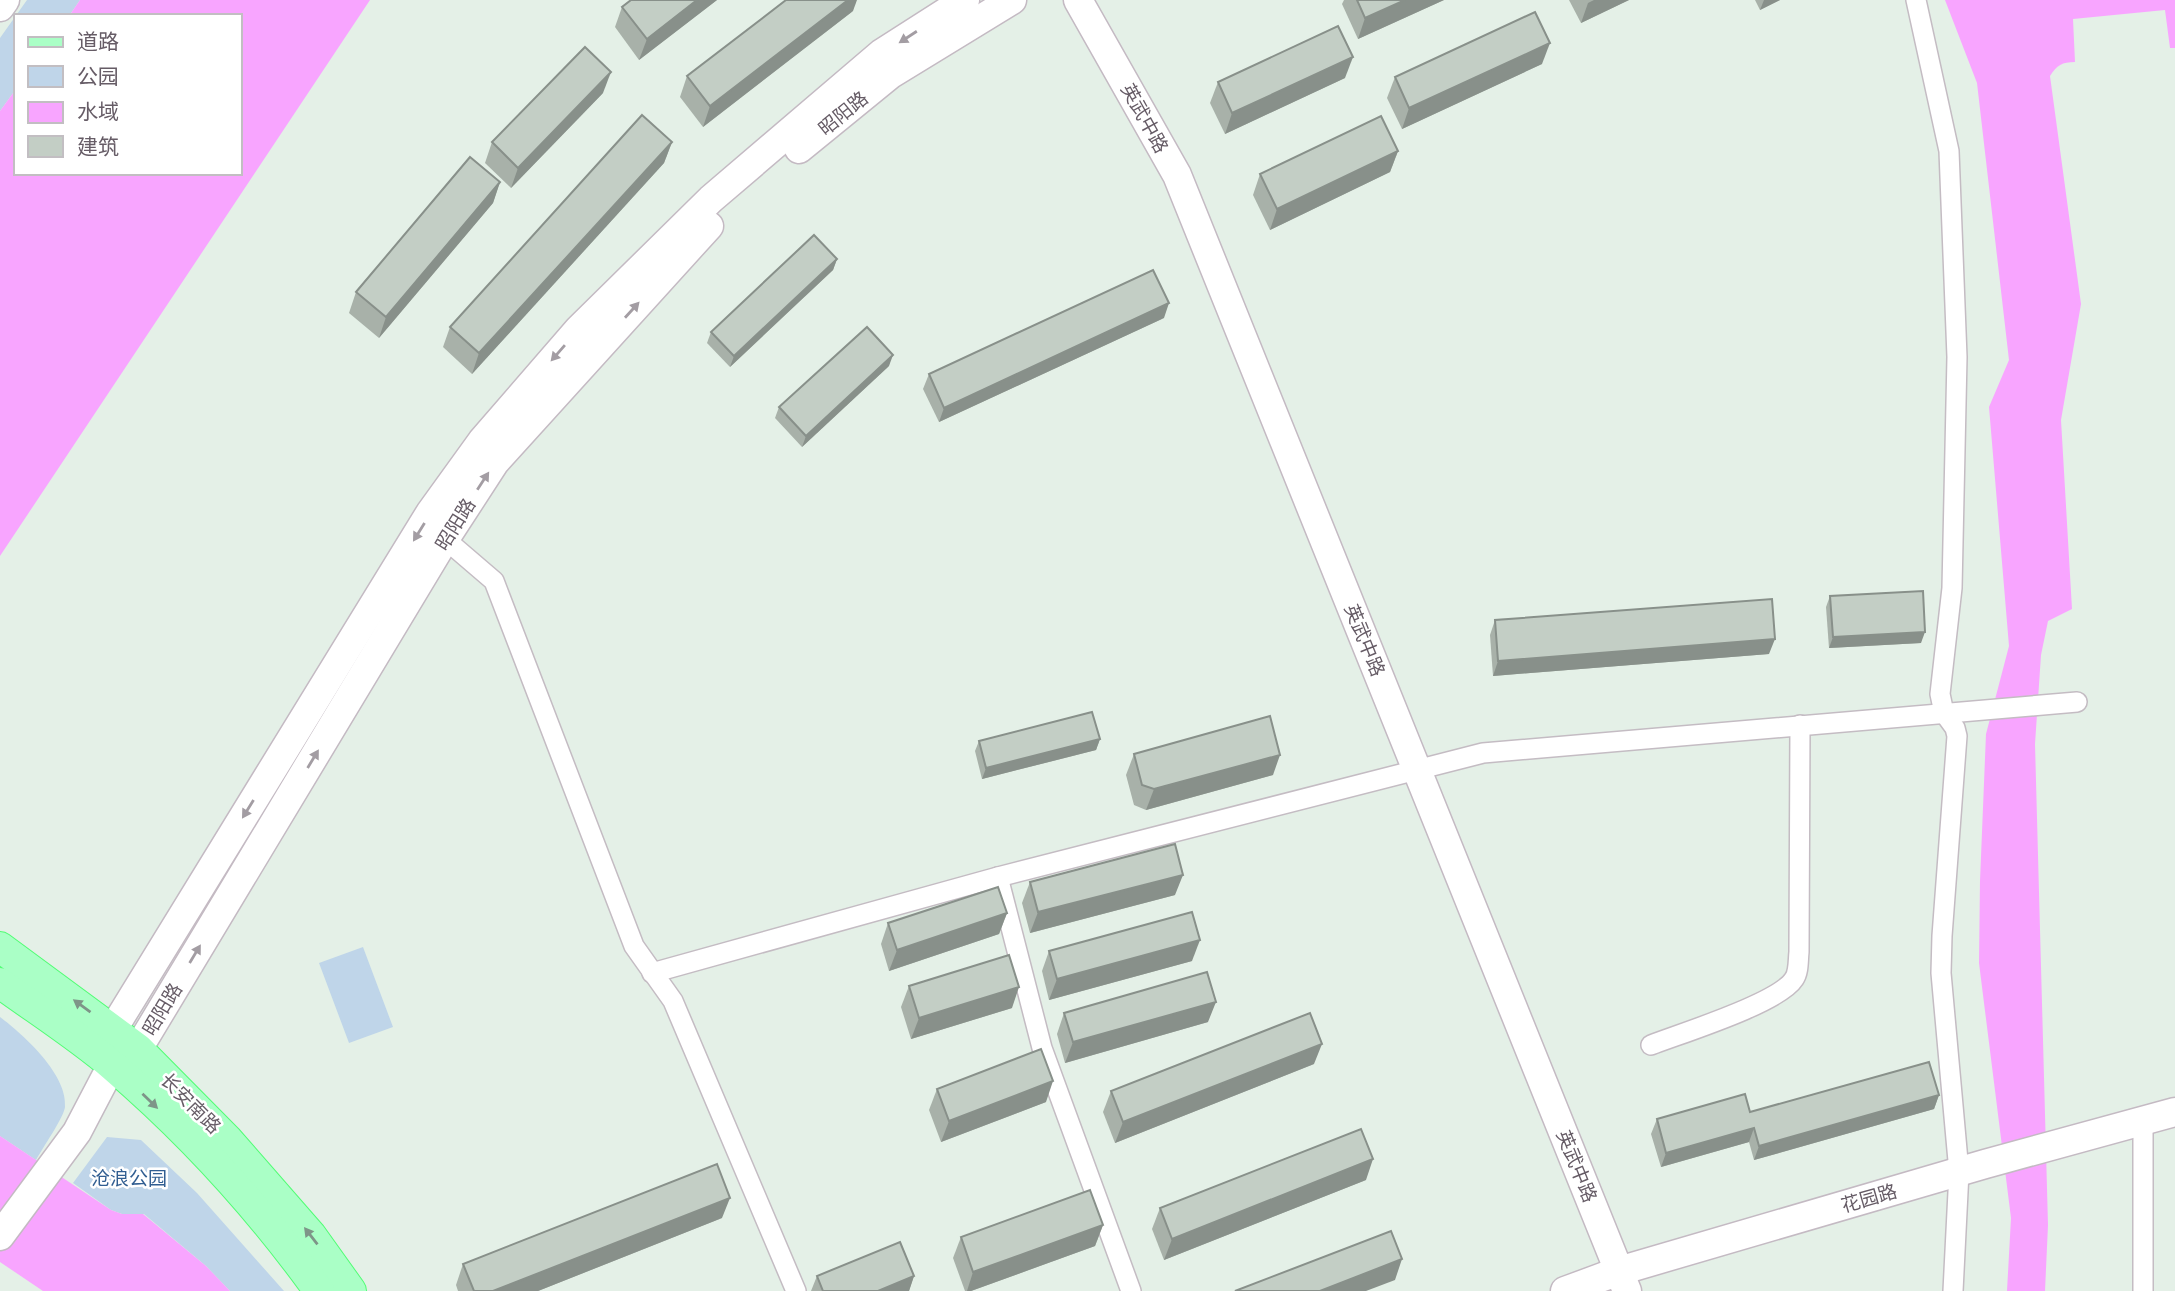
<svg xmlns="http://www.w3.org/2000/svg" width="2175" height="1291" font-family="'Source Sans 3','Noto Sans SC',sans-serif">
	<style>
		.green { fill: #bfd5e9 }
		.water { fill: #f8a5ff }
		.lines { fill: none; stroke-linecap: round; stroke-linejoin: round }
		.street-casing { stroke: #c4bcc3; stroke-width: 22 }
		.secondary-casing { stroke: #c4bac3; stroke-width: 31 }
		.primary-casing { stroke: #51fd74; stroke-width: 32 }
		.street { stroke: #fff; stroke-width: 19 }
		.secondary { stroke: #fff; stroke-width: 28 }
		.primary { stroke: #aaffc6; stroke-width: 30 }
		.wall { fill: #a8b1a9 }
		.shaded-wall { fill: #88908a }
		.building { fill: #c3cec5; stroke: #88908a; stroke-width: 2 }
		.oneway { fill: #a39da3 }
		.oneway2 { fill: #7e9588 }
		.labels { text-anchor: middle; stroke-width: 5; stroke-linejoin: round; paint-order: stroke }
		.street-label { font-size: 19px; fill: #665c66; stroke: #fff }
		.park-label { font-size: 19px; fill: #315e91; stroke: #fff }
	</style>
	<rect width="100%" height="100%" fill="#e4f0e7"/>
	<g class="green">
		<polygon points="27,0 80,0 69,16 16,16 16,89 0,111 0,38"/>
		<polygon points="363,947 393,1027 349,1043 319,963"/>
		<path d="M0,1017C24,1035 68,1075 65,1107C64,1117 42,1149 36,1160L0,1136Z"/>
		<polygon points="107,1137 141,1140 197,1193 284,1291 230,1291 206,1266 144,1214 122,1214 111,1210 73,1183"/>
	</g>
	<g class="water">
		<polygon points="80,0 370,0 0,556 0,111 16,89 16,173 240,173 240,16 69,16"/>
		<path d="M1945,0H2175V48H2170L2165,10L2073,19L2075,62C2062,62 2057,65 2050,76L2081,304L2061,420L2072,609L2048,621L2041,655L2035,744L2048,1225L2045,1291H2007L2011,1218L1979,963L1980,881L1986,734L2009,646L1989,407L2009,360L1977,83Z"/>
		<polygon points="0,1136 111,1210 122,1214 143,1214 206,1266 230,1291 43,1291 0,1262"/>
	</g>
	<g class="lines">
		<defs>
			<g id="street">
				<polyline points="1916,0 1949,151 1957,357 1952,588 1940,694 1944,713 1955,728 1957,736 1942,936 1941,973 1959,1172 1953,1291"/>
				<polyline points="445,539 494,581 634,946 673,1001 796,1291"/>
				<polyline points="998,877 1042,1048 1131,1291"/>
				<polyline points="652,973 998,877 1483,753 2077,702"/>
				<path d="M1651,1045C1682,1033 1779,1003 1794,979C1799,972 1798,960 1799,952L1800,725"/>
				<polyline points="2143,1122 2143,1291"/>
			</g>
			<g id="secondary">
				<polyline points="1078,0 1177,175 1627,1291"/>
				<polyline points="0,7 5,0"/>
				<polyline points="799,149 891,74 1012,0"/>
				<polyline points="117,1062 138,1049 445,539 495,462 709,226"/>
				<polyline points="0,1236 77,1132 112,1065 113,1029 430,513 482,441 579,329 711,199 882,53 965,0"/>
				<polyline points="1565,1291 1619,1271 1985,1164 2175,1112"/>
			</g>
			<g id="primary">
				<polyline points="0,947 138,1049 228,1140 311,1235 351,1291"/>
				<path d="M0,983C37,1010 78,1036 113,1066C190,1132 260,1209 319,1291"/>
			</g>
		</defs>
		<use href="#street" class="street-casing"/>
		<use href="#secondary" class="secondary-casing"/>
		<use href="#primary" class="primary-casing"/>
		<use href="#street" class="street"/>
		<use href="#secondary" class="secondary"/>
		<use href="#primary" class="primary"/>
	</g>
	<g class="wall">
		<polygon points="717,0 639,60 615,27 622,7"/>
		<polygon points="1344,0 1444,0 1358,39 1342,4"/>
		<polygon points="1569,0 1629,0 1581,23"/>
		<polygon points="1755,0 1780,0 1760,10"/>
		<polygon points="853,11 703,127 680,97 687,76"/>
		<polygon points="1542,64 1402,129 1387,98 1395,77"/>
		<polygon points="1345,78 1225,134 1210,103 1218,82"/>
		<polygon points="603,93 511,188 485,163 492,142"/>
		<polygon points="672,142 664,163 472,374 443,347 450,327"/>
		<polygon points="1398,151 1390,172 1270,230 1253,195 1260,174"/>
		<polygon points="500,182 493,203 379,338 349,313 356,292"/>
		<polygon points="837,259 833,270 730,367 707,343 711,332"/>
		<polygon points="1164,318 939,422 923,389 929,374"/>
		<polygon points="889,366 802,447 775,418 779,407"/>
		<polygon points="1830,596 1921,643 1829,648 1826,607"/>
		<polygon points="1495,620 1769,654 1493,676 1490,635"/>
		<polygon points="1100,739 1096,750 982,779 975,751 979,741"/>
		<polygon points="1134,754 1273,775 1146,810 1134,805 1126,775"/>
		<polygon points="1030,882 1175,895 1030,933 1022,903"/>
		<polygon points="1007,913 999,934 889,971 881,944 888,923"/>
		<polygon points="1049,951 1192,961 1049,1000 1042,971"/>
		<polygon points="909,986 1012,1008 911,1039 901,1007"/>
		<polygon points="1064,1013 1208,1022 1065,1063 1057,1034"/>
		<polygon points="1314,1064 1115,1143 1103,1112 1111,1091"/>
		<polygon points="937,1089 1046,1102 941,1142 929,1110"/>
		<polygon points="1939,1095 1934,1109 1754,1160 1749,1142 1661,1167 1651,1134 1657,1119 1750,1112"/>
		<polygon points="1366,1180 1164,1260 1152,1229 1160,1208"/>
		<polygon points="722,1218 538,1291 458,1291 456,1285 463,1264"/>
		<polygon points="1103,1225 1095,1246 971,1291 965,1291 953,1258 961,1237"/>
		<polygon points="817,1276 914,1276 909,1291 811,1291"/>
	</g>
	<g class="shaded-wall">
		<polygon points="697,0 717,0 639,60 647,39"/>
		<polygon points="848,0 857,0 853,11 703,127 710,106"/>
		<polygon points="1405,0 1444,0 1358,39 1365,18"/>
		<polygon points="1594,0 1629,0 1581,23 1588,3"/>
		<polygon points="1764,0 1780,0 1760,10"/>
		<polygon points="1550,43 1542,64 1402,129 1409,108"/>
		<polygon points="1353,57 1345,78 1225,134 1232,113"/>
		<polygon points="611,72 603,93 511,188 518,168"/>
		<polygon points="672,142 664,163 472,374 479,353"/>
		<polygon points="1398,151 1390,172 1270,230 1277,209"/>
		<polygon points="500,182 493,203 379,338 386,317"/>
		<polygon points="837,259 833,270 730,367 734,356"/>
		<polygon points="1169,303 1164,318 939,422 944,408"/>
		<polygon points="893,355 889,366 802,447 806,436"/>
		<polygon points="1925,632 1921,643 1829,648 1833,637"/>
		<polygon points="1775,639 1769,654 1493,676 1498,661"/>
		<polygon points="1100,739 1096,750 982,779 986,768"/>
		<polygon points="1280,755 1273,775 1146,810 1154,789"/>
		<polygon points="1183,875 1175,895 1030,933 1038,912"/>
		<polygon points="1007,913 999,934 889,971 897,950"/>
		<polygon points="1200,940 1192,961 1049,1000 1057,979"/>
		<polygon points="1019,987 1012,1008 911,1039 919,1018"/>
		<polygon points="1216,1002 1208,1022 1065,1063 1073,1042"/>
		<polygon points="1322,1044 1314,1064 1115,1143 1123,1122"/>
		<polygon points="1053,1081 1046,1102 941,1142 949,1121"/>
		<polygon points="1939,1095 1934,1109 1754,1160 1759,1146"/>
		<polygon points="1754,1128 1749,1142 1661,1167 1666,1153"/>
		<polygon points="1373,1159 1366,1180 1164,1260 1172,1239"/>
		<polygon points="730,1198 722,1218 538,1291 493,1291"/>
		<polygon points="1103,1225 1095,1246 971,1291 967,1291 973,1272"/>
		<polygon points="1402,1259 1395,1280 1366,1291 1320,1291"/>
		<polygon points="914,1276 909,1291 878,1291"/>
	</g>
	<g class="building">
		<polygon points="631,0 697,0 647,39 622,7"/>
		<polygon points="786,0 848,0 710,106 687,76"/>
		<polygon points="1357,0 1405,0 1365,18"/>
		<polygon points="1535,12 1550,43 1409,108 1395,77"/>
		<polygon points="1338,26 1353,57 1232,113 1218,82"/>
		<polygon points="585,47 611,72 518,168 492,142"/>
		<polygon points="642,115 672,142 479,353 450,327"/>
		<polygon points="1381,116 1398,151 1277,209 1260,174"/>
		<polygon points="470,157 500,182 386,317 356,292"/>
		<polygon points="814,235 837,259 734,356 711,332"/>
		<polygon points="1153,270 1169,303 944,408 929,374"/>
		<polygon points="867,327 893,355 806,436 779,407"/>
		<polygon points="1923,591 1925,632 1833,637 1830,596"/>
		<polygon points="1772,599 1775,639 1498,661 1495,620"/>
		<polygon points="1092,712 1100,739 986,768 979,741"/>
		<polygon points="1270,716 1280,755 1154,789 1142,785 1134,754"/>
		<polygon points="1175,844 1183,875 1038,912 1030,882"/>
		<polygon points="998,887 1007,913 897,950 888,923"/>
		<polygon points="1192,912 1200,940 1057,979 1049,951"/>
		<polygon points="1009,955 1019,987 919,1018 909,986"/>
		<polygon points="1207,972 1216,1002 1073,1042 1064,1013"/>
		<polygon points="1310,1013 1322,1044 1123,1122 1111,1091"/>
		<polygon points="1041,1049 1053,1081 949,1121 937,1089"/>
		<polygon points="1929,1062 1939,1095 1759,1146 1754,1128 1666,1153 1657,1119 1745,1094 1750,1112"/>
		<polygon points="1361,1129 1373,1159 1172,1239 1160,1208"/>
		<polygon points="717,1164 730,1198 493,1291 474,1291 463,1264"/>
		<polygon points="1090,1190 1103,1225 973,1272 961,1237"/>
		<polygon points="1391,1231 1402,1259 1320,1291 1235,1291"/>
		<polygon points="900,1242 914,1276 878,1291 823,1291 817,1276"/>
	</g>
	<defs><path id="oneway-solid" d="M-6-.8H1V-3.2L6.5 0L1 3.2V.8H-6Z" transform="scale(1.75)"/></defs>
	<g class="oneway">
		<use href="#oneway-solid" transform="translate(908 37) rotate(147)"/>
		<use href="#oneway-solid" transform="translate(632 310) rotate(-48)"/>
		<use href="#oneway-solid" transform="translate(558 353) rotate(131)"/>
		<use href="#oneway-solid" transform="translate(483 481) rotate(-57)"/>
		<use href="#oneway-solid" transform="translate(419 532) rotate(122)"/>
		<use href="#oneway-solid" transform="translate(313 759) rotate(-59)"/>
		<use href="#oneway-solid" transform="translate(248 809) rotate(122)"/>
		<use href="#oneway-solid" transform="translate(195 954) rotate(-59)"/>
	</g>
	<g class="oneway2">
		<use href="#oneway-solid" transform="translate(82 1006) rotate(-144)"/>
		<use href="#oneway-solid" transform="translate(150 1101) rotate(44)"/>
		<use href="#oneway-solid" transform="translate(311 1236) rotate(-128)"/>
	</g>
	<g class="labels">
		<g class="street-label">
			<text transform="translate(843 113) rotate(-39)" y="7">昭阳路</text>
			<text transform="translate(1145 118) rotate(61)" y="7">英武中路</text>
			<text transform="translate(455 524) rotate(-58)" y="7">昭阳路</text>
			<text transform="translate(1365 640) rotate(68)" y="7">英武中路</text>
			<text transform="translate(162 1009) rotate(-59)" y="7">昭阳路</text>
			<text transform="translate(191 1103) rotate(45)" y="7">长安南路</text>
			<text transform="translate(1577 1166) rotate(68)" y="7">英武中路</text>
			<text transform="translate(1869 1198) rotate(-16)" y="7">花园路</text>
		</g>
		<g class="park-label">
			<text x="129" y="1185">沧浪公园</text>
		</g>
	</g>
	<rect x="14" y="14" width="228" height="161" fill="#ffffff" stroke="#c2bec2" stroke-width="2"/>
	<rect x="28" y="37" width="35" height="10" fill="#aaffc6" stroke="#c2bec2" stroke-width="2"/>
	<text x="77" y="49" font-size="21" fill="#665c66">道路</text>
	<rect x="28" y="66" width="35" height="21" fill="#bfd5e9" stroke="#c2bec2" stroke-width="2"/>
	<text x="77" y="84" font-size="21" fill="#665c66">公园</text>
	<rect x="28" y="102" width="35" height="21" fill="#f8a5ff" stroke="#c2bec2" stroke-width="2"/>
	<text x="77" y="119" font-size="21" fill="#665c66">水域</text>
	<rect x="28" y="136" width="35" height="21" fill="#c3cec5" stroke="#c2bec2" stroke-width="2"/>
	<text x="77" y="154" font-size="21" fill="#665c66">建筑</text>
</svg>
